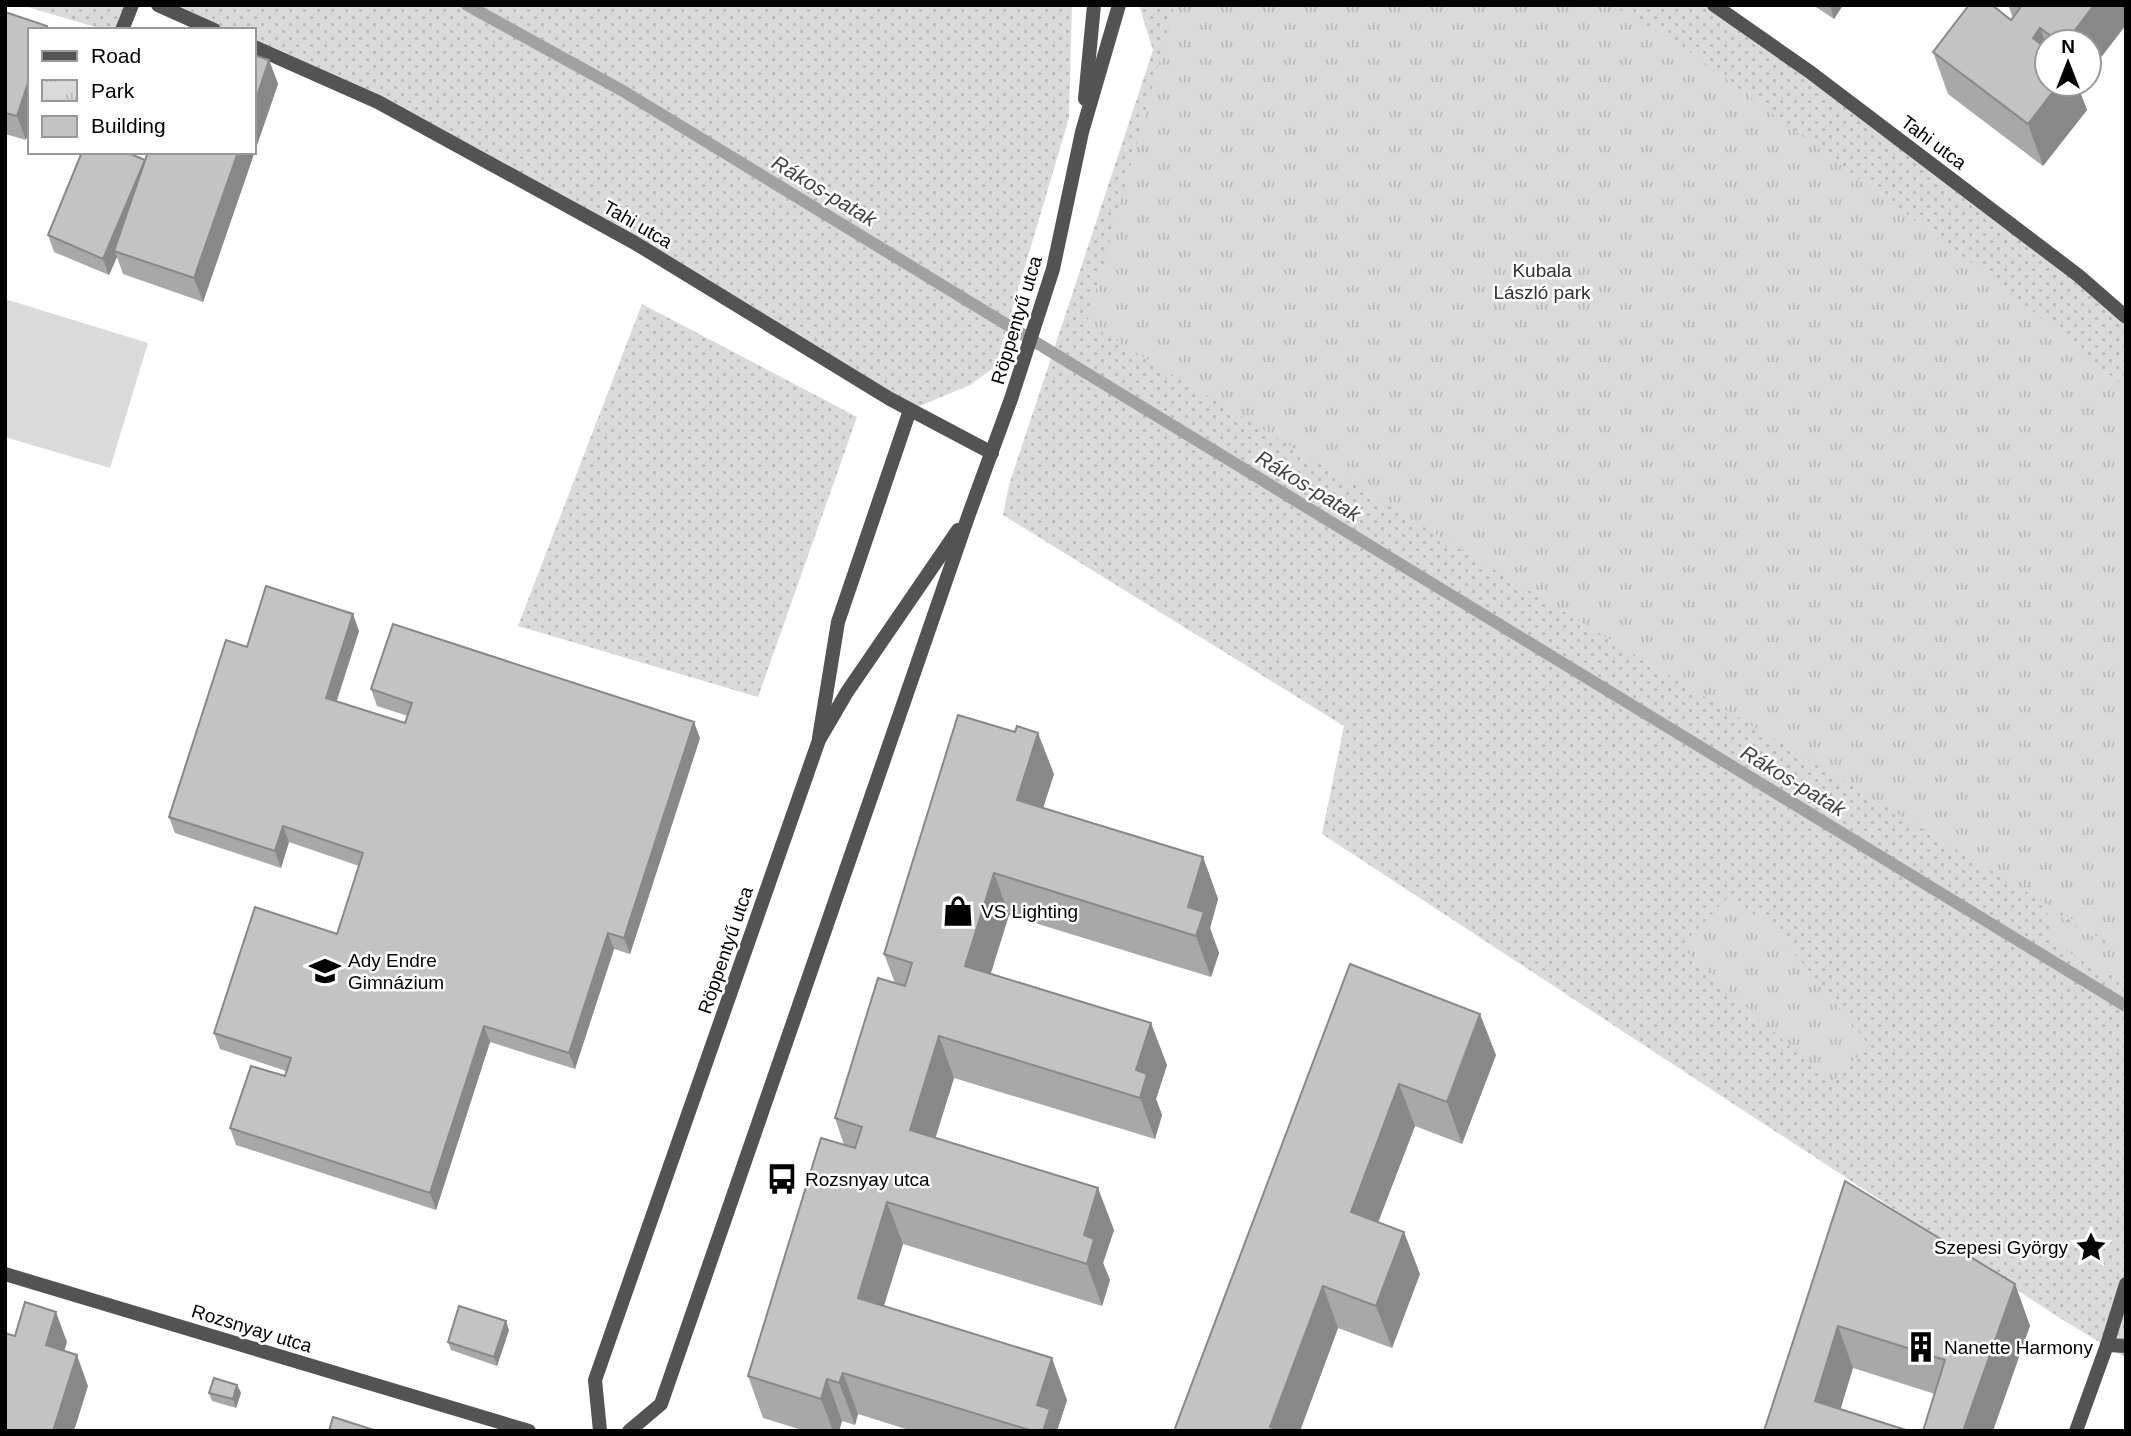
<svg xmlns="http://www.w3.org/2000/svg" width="2131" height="1436" font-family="Arial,sans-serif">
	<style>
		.grass { fill: url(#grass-dots) }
		.park { fill: url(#park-tufts) }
		.pitch { fill: #dadada }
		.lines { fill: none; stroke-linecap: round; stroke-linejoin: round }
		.stream { stroke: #a1a1a1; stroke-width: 12 }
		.service { stroke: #535353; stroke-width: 14 }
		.pedestrian { stroke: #535353; stroke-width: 14 }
		.minor { stroke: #535353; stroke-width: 14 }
		.tertiary { stroke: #535353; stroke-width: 14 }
		.wall { fill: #a8a8a8 }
		.shaded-wall { fill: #888 }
		.building { fill: #c3c3c3; stroke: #888; stroke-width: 2 }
		.labels { text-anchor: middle; stroke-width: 5; stroke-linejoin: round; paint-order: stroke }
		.street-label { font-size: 19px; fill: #000; stroke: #fff }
		.park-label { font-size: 19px; fill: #313131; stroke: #fff }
		.poi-label { font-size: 19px; fill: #000; stroke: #fff; text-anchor: start }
		.water-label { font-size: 21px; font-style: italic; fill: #424242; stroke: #fff }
	</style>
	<defs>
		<pattern id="grass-dots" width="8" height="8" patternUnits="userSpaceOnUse" patternTransform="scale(1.75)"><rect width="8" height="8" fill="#dadada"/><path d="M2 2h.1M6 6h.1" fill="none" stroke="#b9b9b9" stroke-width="1.8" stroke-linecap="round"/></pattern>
		<pattern id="park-tufts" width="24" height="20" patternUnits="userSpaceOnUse" patternTransform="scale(1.75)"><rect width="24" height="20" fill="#dadada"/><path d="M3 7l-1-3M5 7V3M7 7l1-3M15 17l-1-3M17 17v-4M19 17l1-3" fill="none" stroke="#b9b9b9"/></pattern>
	</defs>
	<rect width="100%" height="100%" fill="#fff"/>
	<g class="grass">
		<polygon points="21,5 132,5 122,30 105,30"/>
		<polygon points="158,5 1072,5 1069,118 995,367 970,385 910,410 378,102 254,47 254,30 214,30"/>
		<polygon points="1139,5 1714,5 2126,317 2126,1358 2063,1320 1322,834 1344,726 1003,515 1009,485 1153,50"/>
		<polygon points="642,304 857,417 758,697 518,626"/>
	</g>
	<g class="park">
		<polygon points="1175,5 1611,5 1681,45 1996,281 2126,388 2126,952 1087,323"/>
		<polygon points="1726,899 1770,923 1869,1045 1830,1084 1681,946"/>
		<polygon points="2046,909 2126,956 2126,972 2101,972 2055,944"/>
	</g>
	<polygon class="pitch" points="5,299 148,343 110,468 5,437"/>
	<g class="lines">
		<polyline class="stream" points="467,5 623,91 2126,1006"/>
		<g class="service">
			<polyline points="122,30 132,5"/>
			<polyline points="819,738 838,622 910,410"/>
			<polyline points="2107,1345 2126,1346"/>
		</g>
		<polyline class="pedestrian" points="2076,1431 2107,1345 2126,1284"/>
		<g class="minor">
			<polyline points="158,5 214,30"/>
			<polyline points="1714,5 1810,72 2079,276 2126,317"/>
			<polyline points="254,47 378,102 635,243 890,399 992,453"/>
			<polyline points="5,1274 529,1431"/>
		</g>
		<g class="tertiary">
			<polyline points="1085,99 1094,5"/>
			<polyline points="600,1431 595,1380 819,740 847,692 958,530"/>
			<polyline points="629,1431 661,1404 969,514 1011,399 1053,269 1082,132 1119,5"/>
		</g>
	</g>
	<g class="wall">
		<polygon points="1813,5 1843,5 1834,19"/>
		<polygon points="2008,5 2126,5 2089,42 2047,42 2047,84 2081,84 2078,87 2087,110 2043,166 1948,94 1933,52 2011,20 2013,18"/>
		<polygon points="5,12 26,140 5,134"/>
		<polygon points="269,60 278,84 203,302 123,274 117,257 109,275 54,252 48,235 145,161"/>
		<polygon points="359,631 337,701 405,723 408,716 377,706 371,689 700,738 630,954 614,949 575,1069 490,1042 436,1210 236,1145 230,1128 285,1076 286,1071 220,1049 214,1033 337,934 359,866 289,842 281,868 175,833 169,817 247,647"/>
		<polygon points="1054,774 1043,808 1203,857 1218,899 1210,928 1219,953 1211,977 1009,915 991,973 1167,1065 1156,1099 1162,1115 1155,1139 954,1078 935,1138 1114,1230 1103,1263 1110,1280 1102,1306 903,1244 884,1306 1067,1400 1057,1431 912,1431 858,1414 855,1425 842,1421 839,1431 805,1431 763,1418 748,1376 844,1145 835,1118 895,983 884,954"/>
		<polygon points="1350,964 1496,1055 1462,1144 1415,1126 1378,1222 1420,1274 1392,1348 1338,1328 1300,1431 1174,1431"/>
		<polygon points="1845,1181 2015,1284 2030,1326 1935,1394 1853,1368 1764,1431"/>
		<polygon points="509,1330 497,1366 451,1350 448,1342"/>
		<polygon points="237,1385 241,1393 236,1408 212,1401 209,1393"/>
	</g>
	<g class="shaded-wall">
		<polygon points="1830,5 1843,5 1834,19"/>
		<polygon points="2094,5 2126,5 2126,25 2089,73 2089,42 2066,42"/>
		<polygon points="2040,28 2047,46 2047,77 2033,38"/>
		<polygon points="269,60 278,84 203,302 194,278 238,152 254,152 254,105"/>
		<polygon points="30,77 30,128 26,140 17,116"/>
		<polygon points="2059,84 2077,84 2087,110 2043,166 2028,124"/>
		<polygon points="145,160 151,176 114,251 117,257 109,275 103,259"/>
		<polygon points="353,614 359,631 332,714 326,698"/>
		<polygon points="694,722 700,738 630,954 624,938"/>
		<polygon points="1038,733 1054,774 1032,842 1017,800"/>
		<polygon points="283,826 289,842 281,868 275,851"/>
		<polygon points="1203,857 1218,899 1210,928 1219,953 1211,977 1196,936 1188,907"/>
		<polygon points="994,873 1009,915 980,1007 965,966"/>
		<polygon points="608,933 614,949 575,1069 569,1053"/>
		<polygon points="1480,1014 1496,1055 1462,1144 1447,1102"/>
		<polygon points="1151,1023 1167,1065 1156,1099 1162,1115 1155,1139 1140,1098 1136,1070"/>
		<polygon points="484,1026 490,1042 436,1210 430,1193"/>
		<polygon points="939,1036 954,1078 925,1172 910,1130"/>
		<polygon points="1399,1084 1415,1126 1366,1254 1351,1212"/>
		<polygon points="1098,1188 1114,1230 1103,1263 1110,1280 1102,1306 1087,1264 1084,1235"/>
		<polygon points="887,1202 903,1244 873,1340 858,1298"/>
		<polygon points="1404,1232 1420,1274 1392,1348 1376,1306"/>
		<polygon points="2015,1284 2030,1326 1993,1431 1963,1431"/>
		<polygon points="1323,1286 1338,1328 1300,1431 1271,1431 1270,1427"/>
		<polygon points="56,1312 67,1342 57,1376 46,1345"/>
		<polygon points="506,1321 509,1330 497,1366 494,1357"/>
		<polygon points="1838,1326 1853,1368 1834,1431 1815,1401"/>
		<polygon points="77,1355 88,1386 74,1431 53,1431"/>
		<polygon points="1052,1358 1067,1400 1057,1431 1043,1431 1037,1405"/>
		<polygon points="843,1373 858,1414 855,1425 839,1383"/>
		<polygon points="827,1379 842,1421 839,1431 833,1431 821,1399"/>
		<polygon points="237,1385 241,1393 236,1408 233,1399"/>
	</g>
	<g class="building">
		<polygon points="1969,5 1992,5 2011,20 2020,8 2016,5 2094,5 2066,42 2059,42 2040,28 2033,38 2047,49 2047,84 2059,84 2028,124 1933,52"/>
		<polygon points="5,12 47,26 45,30 30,30 30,77 17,116 5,113"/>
		<polygon points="254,55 269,60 254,105"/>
		<polygon points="82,152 126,152 145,160 103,259 48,235"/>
		<polygon points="148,152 238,152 194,278 114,251"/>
		<polygon points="266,586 353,614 326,698 405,723 412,703 371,689 393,624 694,722 624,938 608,933 569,1053 484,1026 430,1193 230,1128 251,1066 285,1076 291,1058 214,1033 255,907 337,934 363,853 283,826 275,851 169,817 226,640 247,647"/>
		<polygon points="958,715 1015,732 1017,726 1038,733 1017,800 1203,857 1188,907 1204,912 1196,936 994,873 965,966 1151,1023 1136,1070 1147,1074 1140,1098 939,1036 910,1130 1098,1188 1084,1235 1094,1239 1087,1264 887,1202 858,1298 1052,1358 1037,1405 1050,1409 1043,1431 1033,1431 843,1373 839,1383 827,1379 821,1399 748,1376 821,1138 855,1148 862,1127 835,1118 878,978 905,986 912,963 884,954"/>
		<polygon points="1350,964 1480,1014 1447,1102 1399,1084 1351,1212 1404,1232 1376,1306 1323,1286 1270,1427 1279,1431 1174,1431"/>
		<polygon points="1845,1181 2015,1284 1963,1431 1923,1431 1945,1360 1838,1326 1815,1401 1909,1431 1764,1431"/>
		<polygon points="25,1302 56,1312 46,1345 77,1355 53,1431 5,1431 5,1333 15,1336"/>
		<polygon points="459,1306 506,1321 494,1357 448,1342"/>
		<polygon points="214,1378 237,1385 233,1399 209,1393"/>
		<polygon points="333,1417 377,1431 329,1431"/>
	</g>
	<defs>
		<symbol id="shop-bare" viewBox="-9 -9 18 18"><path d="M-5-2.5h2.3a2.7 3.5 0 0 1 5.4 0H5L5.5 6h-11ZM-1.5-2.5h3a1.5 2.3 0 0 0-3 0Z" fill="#000" stroke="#fff" stroke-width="2.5" paint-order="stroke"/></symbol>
		<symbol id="school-bare" viewBox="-9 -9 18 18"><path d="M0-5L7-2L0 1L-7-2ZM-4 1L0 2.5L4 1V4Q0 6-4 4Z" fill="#000" stroke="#fff" stroke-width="2.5" paint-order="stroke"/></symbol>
		<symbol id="bus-bare" viewBox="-9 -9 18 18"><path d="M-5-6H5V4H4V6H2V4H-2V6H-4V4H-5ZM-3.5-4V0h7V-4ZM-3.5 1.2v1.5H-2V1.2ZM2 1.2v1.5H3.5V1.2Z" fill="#000" stroke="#fff" stroke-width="2.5" paint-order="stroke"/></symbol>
		<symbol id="sight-bare" viewBox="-9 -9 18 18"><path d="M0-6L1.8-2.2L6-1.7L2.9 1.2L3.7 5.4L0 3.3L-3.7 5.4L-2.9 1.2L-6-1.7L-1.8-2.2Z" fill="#000" stroke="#fff" stroke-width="2.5" paint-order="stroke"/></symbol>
		<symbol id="building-bare" viewBox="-9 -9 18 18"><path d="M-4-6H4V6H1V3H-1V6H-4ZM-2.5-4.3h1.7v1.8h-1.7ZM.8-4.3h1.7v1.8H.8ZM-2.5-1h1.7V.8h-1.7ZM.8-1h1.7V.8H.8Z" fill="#000" stroke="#fff" stroke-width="2.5" paint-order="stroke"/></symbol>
	</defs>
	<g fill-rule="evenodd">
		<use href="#shop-bare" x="936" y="889" width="44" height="44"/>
		<use href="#school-bare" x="303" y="949" width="44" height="44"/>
		<use href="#bus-bare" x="760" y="1157" width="44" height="44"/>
		<use href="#sight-bare" x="2069" y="1225" width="44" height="44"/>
		<use href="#building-bare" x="1899" y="1325" width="44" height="44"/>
	</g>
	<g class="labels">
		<g class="street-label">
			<text transform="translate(1934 142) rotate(37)" y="7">Tahi utca</text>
			<text transform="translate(638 224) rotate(30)" y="7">Tahi utca</text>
			<text transform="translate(1016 320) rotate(-73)" y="7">Röppentyű utca</text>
			<text transform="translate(725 950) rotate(-71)" y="7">Röppentyű utca</text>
			<text transform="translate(252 1328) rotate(17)" y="7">Rozsnyay utca</text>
		</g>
		<g class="park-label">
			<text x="1542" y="277">Kubala<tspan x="1542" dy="22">László park</tspan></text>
		</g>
		<g class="poi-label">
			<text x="981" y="918">VS Lighting</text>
			<text x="348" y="967">Ady Endre<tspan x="348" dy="22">Gimnázium</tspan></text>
			<text x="805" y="1186">Rozsnyay utca</text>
			<text x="2068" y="1254" text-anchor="end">Szepesi György</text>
			<text x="1944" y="1354">Nanette Harmony</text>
		</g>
		<g class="water-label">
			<text transform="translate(824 191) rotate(31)" y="7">Rákos-patak</text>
			<text transform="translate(1308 486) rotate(31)" y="7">Rákos-patak</text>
			<text transform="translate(1793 781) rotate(31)" y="7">Rákos-patak</text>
		</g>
	</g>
	<rect width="2131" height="1436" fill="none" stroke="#000000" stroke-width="14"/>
	<rect x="28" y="28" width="228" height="126" fill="#ffffff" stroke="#999999" stroke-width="2"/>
	<rect x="42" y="51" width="35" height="10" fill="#535353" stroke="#999999" stroke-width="2"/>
	<text x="91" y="63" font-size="21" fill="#000000">Road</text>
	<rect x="42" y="80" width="35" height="21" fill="url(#park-tufts)" stroke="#999999" stroke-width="2"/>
	<text x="91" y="98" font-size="21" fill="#000000">Park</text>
	<rect x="42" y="116" width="35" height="21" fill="#c3c3c3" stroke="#999999" stroke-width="2"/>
	<text x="91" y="133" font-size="21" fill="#000000">Building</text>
	<g transform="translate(2068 63)"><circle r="33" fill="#ffffff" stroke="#999999" stroke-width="2"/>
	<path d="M0-5L12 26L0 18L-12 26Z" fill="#000000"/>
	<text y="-10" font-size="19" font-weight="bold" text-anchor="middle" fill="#000000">N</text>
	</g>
</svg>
